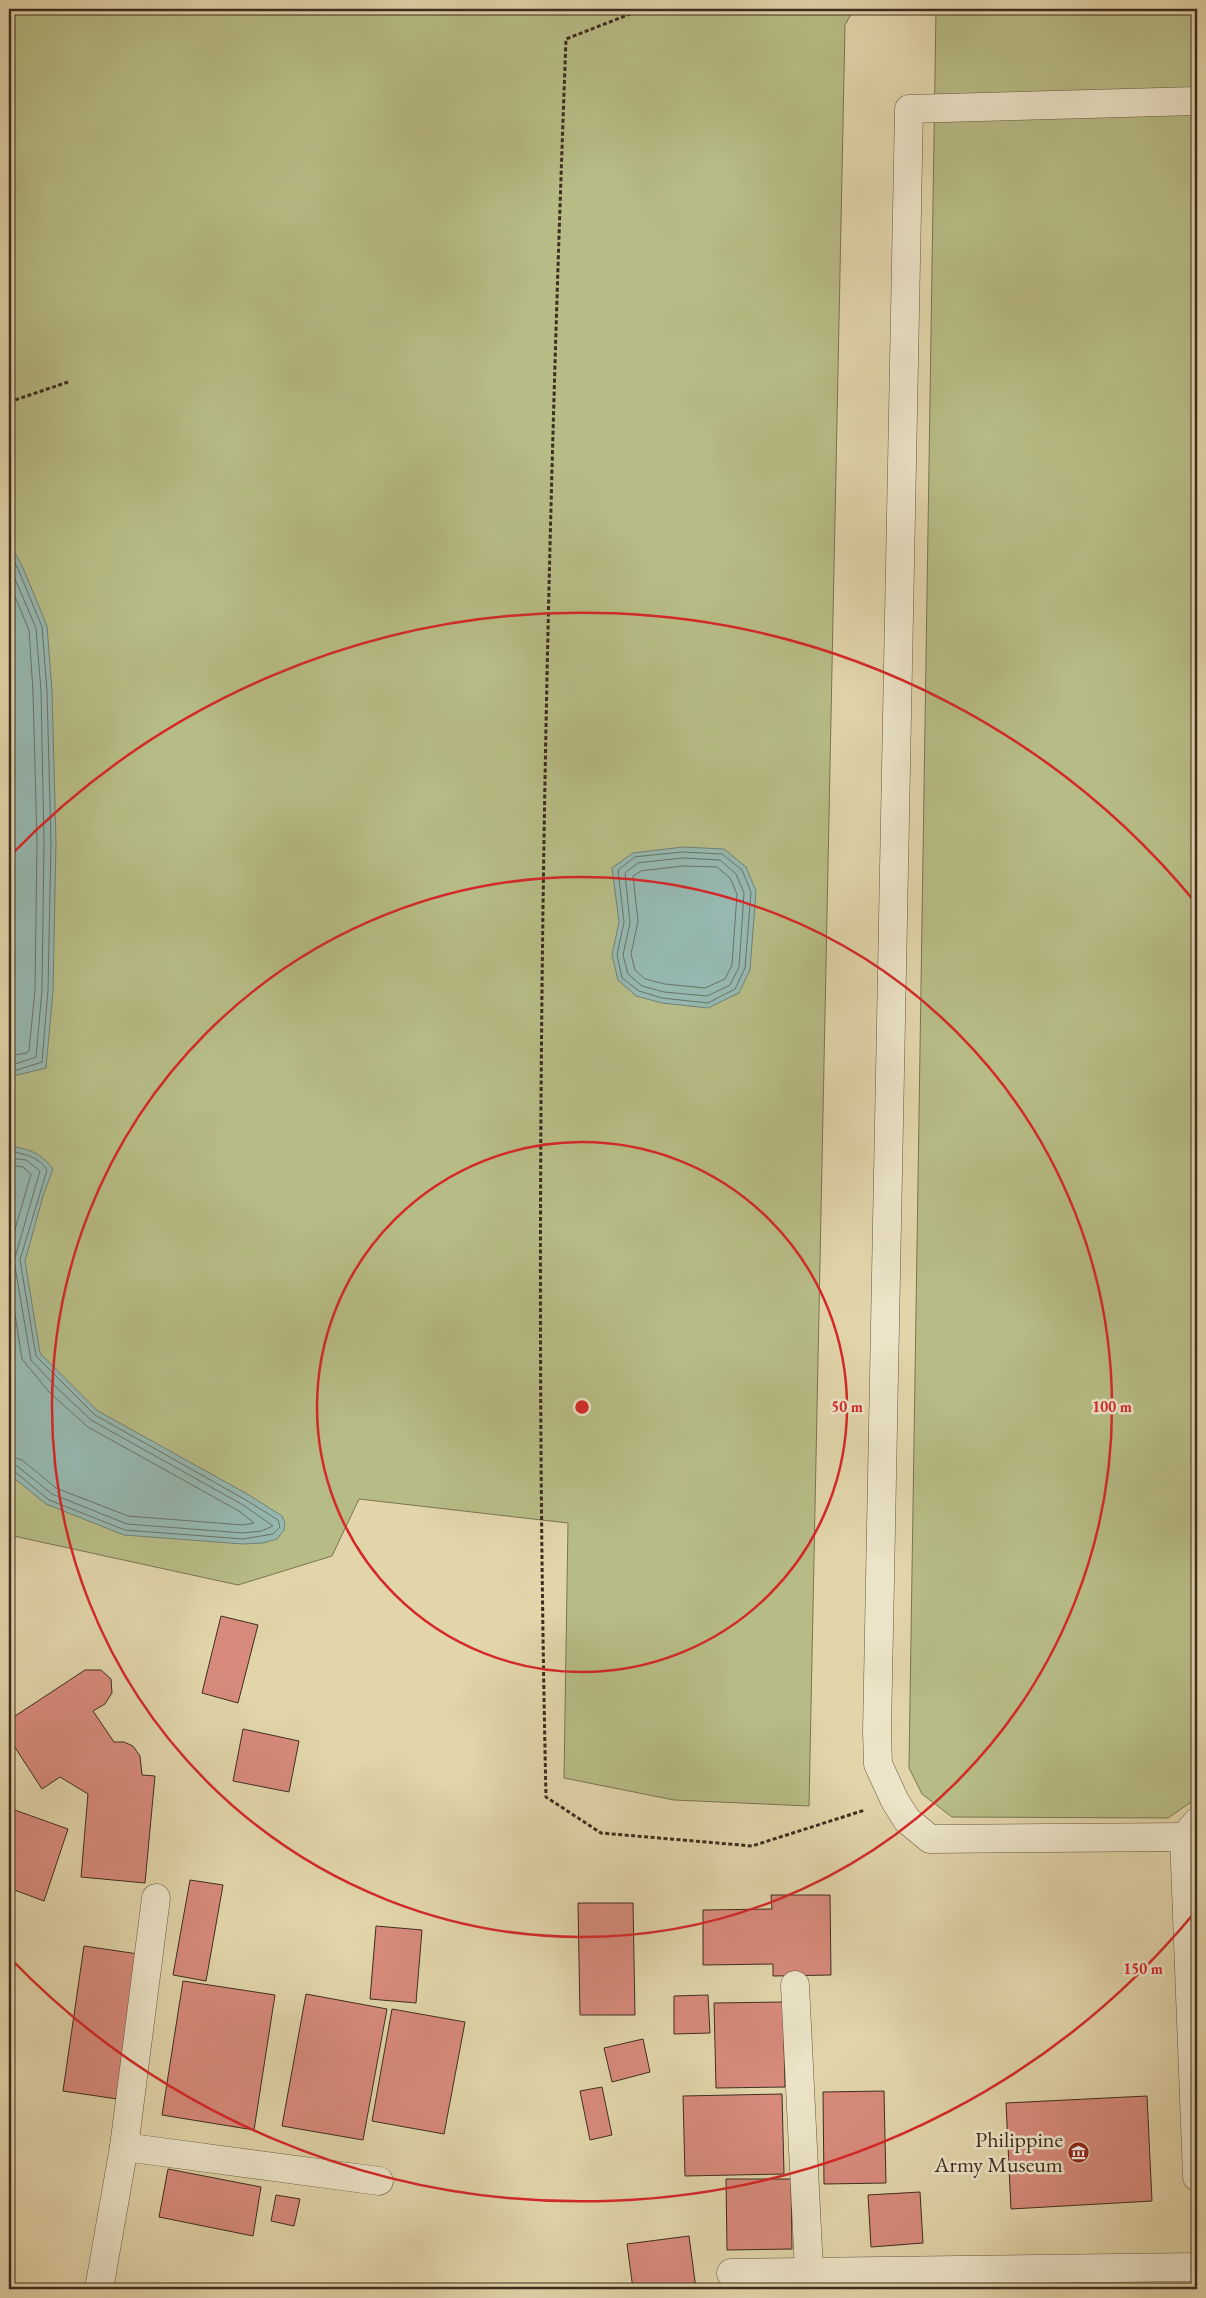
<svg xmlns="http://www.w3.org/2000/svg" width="1206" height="2298" font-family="'EB Garamond',serif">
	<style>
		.green { fill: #b7bc86; stroke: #7a7453 }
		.water { fill: #96b8b0; stroke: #738076 }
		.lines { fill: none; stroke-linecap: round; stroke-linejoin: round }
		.shore { stroke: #6a7268; stroke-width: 1 }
		.building { fill: #d88b7c; stroke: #3e2d20 }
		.minor-casing { stroke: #675742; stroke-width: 29 }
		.path { stroke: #3e2d20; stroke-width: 3; stroke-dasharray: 4 2.5; stroke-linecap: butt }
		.minor { stroke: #ece4c8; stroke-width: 28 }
		.ring { fill: none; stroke: #d62828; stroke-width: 2.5 }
		.labels { text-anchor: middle; stroke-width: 5; stroke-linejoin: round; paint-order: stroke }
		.poi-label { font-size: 22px; fill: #3e2d20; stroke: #ece4c8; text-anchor: end }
		.centre { fill: #d62828; stroke: #ece4c8; stroke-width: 2.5 }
		.ring-label { font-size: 15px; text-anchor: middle; font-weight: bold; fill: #d62828; stroke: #ece4c8; stroke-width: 5; stroke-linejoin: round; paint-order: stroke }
	</style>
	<rect width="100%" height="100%" fill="#e2d5aa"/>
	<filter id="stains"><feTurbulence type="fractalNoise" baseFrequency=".004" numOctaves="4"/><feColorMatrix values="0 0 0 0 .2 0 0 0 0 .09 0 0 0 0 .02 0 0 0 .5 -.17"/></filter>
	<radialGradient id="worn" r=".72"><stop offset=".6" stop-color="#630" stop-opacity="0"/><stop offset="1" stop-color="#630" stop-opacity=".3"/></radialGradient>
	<g class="green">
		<polygon points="9,9 854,9 845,25 809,1806 674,1800 564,1778 568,1523 359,1499 332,1556 238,1585 9,1535"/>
		<polygon points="936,9 1197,9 1197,1798 1168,1818 952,1817 922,1794 909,1768"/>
	</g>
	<g class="water">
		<polygon points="9,542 23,568 47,626 52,691 56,842 53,991 46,1068 13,1076 9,1074"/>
		<polygon points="683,847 724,849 746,867 756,891 750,970 739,993 708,1008 662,1003 636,996 618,980 612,955 619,922 612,868 633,853"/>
		<path d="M9,1146C29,1149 40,1152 53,1169L43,1196L25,1261L40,1353L98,1411L249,1495L282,1516L285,1523L284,1530L277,1539L263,1543L243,1544L124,1535L46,1504L9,1474Z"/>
	</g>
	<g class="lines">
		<g class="shore">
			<polyline points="9,552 19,571 42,627 47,691 51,842 48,990 42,1062 14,1071 9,1070"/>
			<polyline points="9,565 36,628 41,691 44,842 42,990 36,1057 15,1064 9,1064"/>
			<polyline points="9,582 29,630 33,692 37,842 35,990 29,1051 27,1053 9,1056"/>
			<polygon points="683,852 722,854 742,870 751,892 745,968 735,989 708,1003 662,998 639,991 622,978 617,955 624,922 618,870 635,857"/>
			<polygon points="683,858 720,860 736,874 744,893 739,967 730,985 707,996 664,992 642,986 628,974 623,955 630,923 625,873 638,863"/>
			<polygon points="684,866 717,867 730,878 737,894 732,965 725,979 705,988 665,984 645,979 635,970 631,954 638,921 633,876 641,871"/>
			<path d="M9,1151C24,1154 38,1156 47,1170L20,1260L36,1356L95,1415L246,1500L278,1520L280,1527L273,1534L243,1539L125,1530L49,1500L14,1471L9,1470"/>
			<polyline points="9,1158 26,1160 40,1171 14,1261 31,1360 56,1387 91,1420 243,1505 273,1526 261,1531 243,1533 127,1524 52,1494 17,1466 9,1464"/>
			<polyline points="9,1165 23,1167 31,1174 9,1250"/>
			<polyline points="9,1277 22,1359 50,1393 88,1427 239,1511 254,1523 243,1525 128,1516 56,1488 22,1460 9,1456"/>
		</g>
	</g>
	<g class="building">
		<polygon points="221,1616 258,1625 238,1703 202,1693"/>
		<polygon points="85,1670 101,1670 111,1679 112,1693 105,1704 93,1711 114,1742 124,1742 133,1746 140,1756 142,1775 155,1776 145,1883 81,1877 88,1794 60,1777 42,1789 9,1738 9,1720"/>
		<polygon points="243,1729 299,1741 289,1792 233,1781"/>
		<polygon points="9,1808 68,1829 44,1901 9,1888"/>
		<polygon points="190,1880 223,1885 206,1981 173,1975"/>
		<polygon points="771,1895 830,1895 831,1975 773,1976 773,1964 703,1965 703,1910 772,1909"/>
		<polygon points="578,1903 633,1903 635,2015 580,2015"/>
		<polygon points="376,1926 422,1930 416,2003 370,1999"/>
		<polygon points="84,1946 145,1955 124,2100 63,2091"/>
		<polygon points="183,1981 275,1995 254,2130 162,2115"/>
		<polygon points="306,1994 387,2009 363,2140 282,2126"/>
		<polygon points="708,1995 710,2033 674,2034 674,1996"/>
		<polygon points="783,2002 785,2087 716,2088 714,2003"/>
		<polygon points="392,2009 465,2022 444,2134 372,2121"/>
		<polygon points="643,2039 650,2072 612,2082 604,2048"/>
		<polygon points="602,2087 612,2135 590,2140 580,2091"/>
		<polygon points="884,2091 886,2183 824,2184 823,2092"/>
		<polygon points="782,2094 784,2174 685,2176 683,2096"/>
		<polygon points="1147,2096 1152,2201 1011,2209 1006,2103"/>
		<polygon points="168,2169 261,2187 253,2236 159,2217"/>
		<polygon points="726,2179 791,2179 792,2249 727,2250"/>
		<polygon points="920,2192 923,2243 871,2247 868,2195"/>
		<polygon points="276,2195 300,2199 294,2226 271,2221"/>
		<polygon points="689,2236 696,2289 633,2289 627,2244"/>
		<polygon points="137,2284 160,2289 135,2289"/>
		<polygon points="1146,2287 1146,2289 1057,2289 1057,2288"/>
		<polygon points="1057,2288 1057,2289 991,2289"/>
	</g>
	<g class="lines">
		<defs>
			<g id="minor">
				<polyline points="1197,1822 1184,1837 1197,2177"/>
				<polyline points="1184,1837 930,1839 907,1820 895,1801 878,1764 877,1731 909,109 1197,101"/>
				<polyline points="795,1985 809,2271"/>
				<polyline points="124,2147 379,2181"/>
				<polyline points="731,2273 1197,2267"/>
				<polyline points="99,2289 124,2147 156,1898"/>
			</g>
		</defs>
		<use href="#minor" class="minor-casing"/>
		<g class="path">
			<path d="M643,9L566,39C544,624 533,1211 546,1797L601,1833L752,1846L865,1810"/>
			<polyline points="9,402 68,382"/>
		</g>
		<use href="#minor" class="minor"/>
	</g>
	<g class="ring">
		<circle cx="582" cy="1407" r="265"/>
		<circle cx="582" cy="1407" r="530"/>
		<path d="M1195 1912A794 794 0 0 1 11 1959M11 855A794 794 0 0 1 1195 902"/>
	</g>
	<defs>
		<symbol id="museum-disc" viewBox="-11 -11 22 22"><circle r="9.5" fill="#8f2418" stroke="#ece4c8"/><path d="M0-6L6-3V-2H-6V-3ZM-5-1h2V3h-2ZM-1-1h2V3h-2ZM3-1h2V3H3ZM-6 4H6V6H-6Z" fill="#fff"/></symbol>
	</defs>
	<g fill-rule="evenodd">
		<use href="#museum-disc" x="1066" y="2140" width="25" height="25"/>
	</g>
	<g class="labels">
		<g class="poi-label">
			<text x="1063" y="2147">Philippine<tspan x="1063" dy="25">Army Museum</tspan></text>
		</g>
	</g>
	<circle cx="582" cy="1407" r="8" class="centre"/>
	<g class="ring-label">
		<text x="847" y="1412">50 m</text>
		<text x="1112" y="1412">100 m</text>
		<text x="1143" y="1974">150 m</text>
	</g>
	<rect width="1206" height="2298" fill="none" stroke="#e2d5aa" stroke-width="30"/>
	<rect x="10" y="10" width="1186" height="2278" fill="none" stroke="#3e2d20" stroke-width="2.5"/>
	<rect x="15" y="15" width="1176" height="2268" fill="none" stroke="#3e2d20"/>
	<rect width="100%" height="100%" filter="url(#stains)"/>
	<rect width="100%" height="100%" fill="url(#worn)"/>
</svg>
